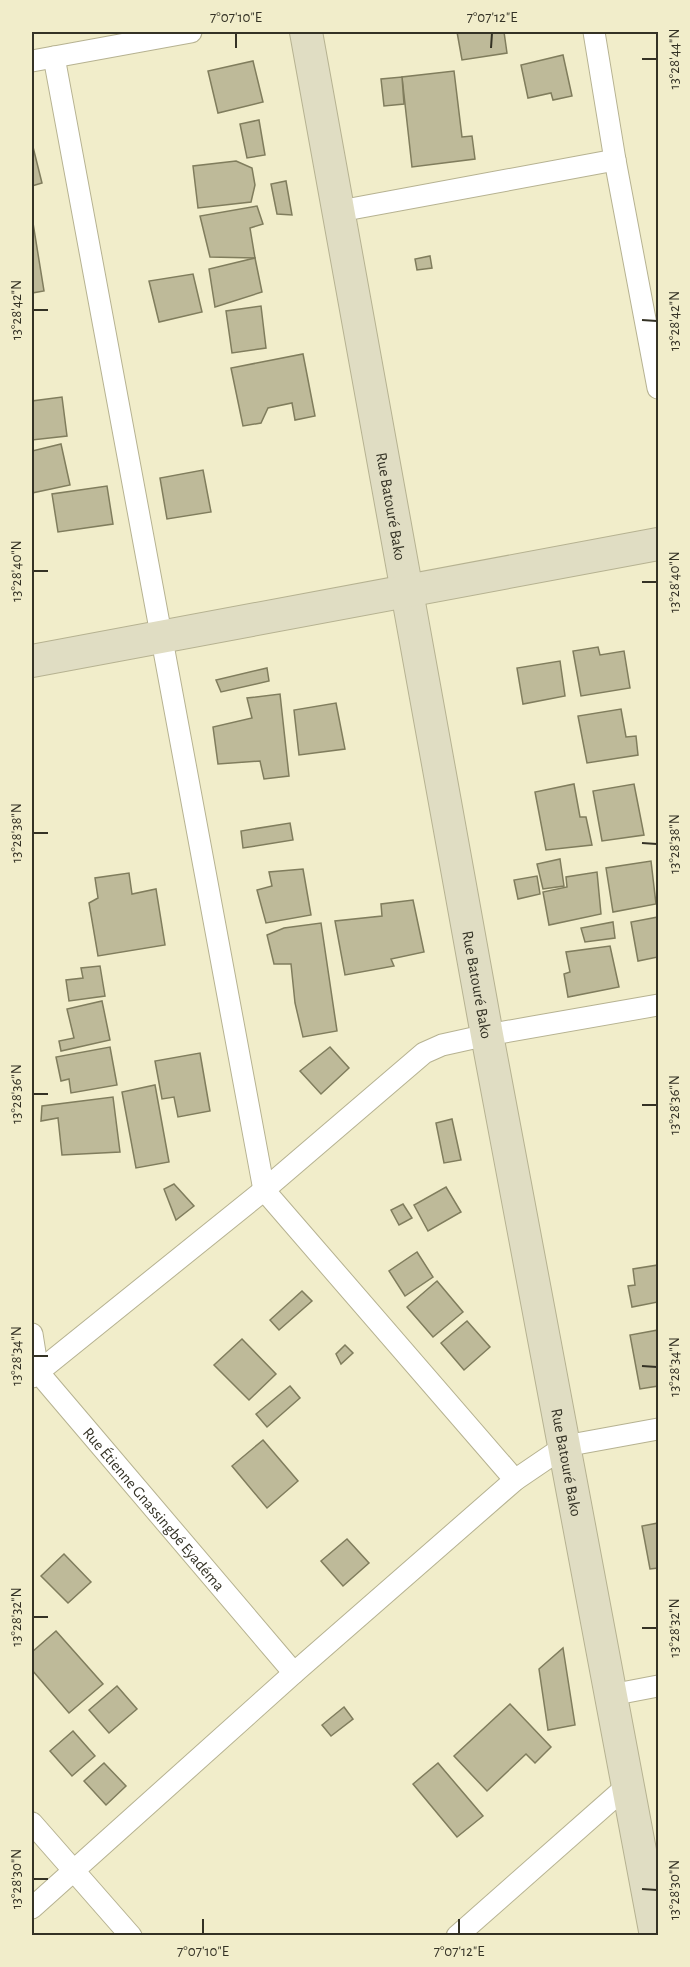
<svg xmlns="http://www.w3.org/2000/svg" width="690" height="1967" font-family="'Alegreya Sans',sans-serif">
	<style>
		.building { fill: #beba99; stroke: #807d5d; stroke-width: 1.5 }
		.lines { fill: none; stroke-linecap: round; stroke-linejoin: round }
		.street-casing { stroke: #b6b291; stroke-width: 23 }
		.secondary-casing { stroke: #b6b291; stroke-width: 34 }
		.street { stroke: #fff; stroke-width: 21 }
		.secondary { stroke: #e0ddc3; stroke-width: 32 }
		.ticks { fill: none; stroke: #343225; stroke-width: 2 }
		.labels { text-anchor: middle; stroke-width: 4.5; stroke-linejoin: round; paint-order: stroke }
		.street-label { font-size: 16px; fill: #343225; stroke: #f1edca }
		.neatline { fill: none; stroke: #343225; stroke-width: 2 }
		.ticks-label { font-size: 15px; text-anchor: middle; fill: #343225 }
	</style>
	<rect width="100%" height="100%" fill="#f1edca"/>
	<g class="building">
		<polygon points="457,32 504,32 507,53 462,60"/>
		<polygon points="563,55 572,96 553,100 551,93 528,98 521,65"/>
		<polygon points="253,61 263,102 218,113 208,71"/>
		<polygon points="454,71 462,137 472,136 475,159 412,167 402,77"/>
		<polygon points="402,77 404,104 384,106 381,79"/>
		<polygon points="259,120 265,155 247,158 240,124"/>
		<polygon points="32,143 42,183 32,186"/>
		<polygon points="236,161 252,168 255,185 251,202 198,208 193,166"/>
		<polygon points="286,181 292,215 277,214 271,184"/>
		<polygon points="257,206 263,224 250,228 255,258 210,257 200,216"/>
		<polygon points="32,223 33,223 44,291 32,293"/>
		<polygon points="430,256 432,268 417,270 415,259"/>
		<polygon points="255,258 262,292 215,307 209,269"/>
		<polygon points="193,274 202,312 159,322 149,281"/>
		<polygon points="261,306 266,348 232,353 226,311"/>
		<polygon points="303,354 315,416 295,420 292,403 268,408 261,423 243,426 231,368"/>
		<polygon points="62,397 67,436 32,440 32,401"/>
		<polygon points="61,444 70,485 32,493 32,451"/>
		<polygon points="203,470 211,512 167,519 160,478"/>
		<polygon points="107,486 113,524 58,532 52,494"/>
		<polygon points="598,647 600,655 624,651 630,688 581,696 573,651"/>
		<polygon points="560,661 565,696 523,704 517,668"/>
		<polygon points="267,668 269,681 221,692 216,680"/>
		<polygon points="280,694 289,776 264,779 260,761 218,764 213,727 252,718 247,698"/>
		<polygon points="336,703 345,749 299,755 294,710"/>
		<polygon points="621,709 626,737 636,736 638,755 587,763 578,716"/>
		<polygon points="574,784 580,817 586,817 592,845 546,850 535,792"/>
		<polygon points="634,784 644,835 602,841 593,791"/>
		<polygon points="290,823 293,840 243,848 241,831"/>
		<polygon points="560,859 564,886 543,889 537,864"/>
		<polygon points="651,861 656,904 613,912 606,868"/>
		<polygon points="303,869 311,915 266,923 257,890 272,886 269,872"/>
		<polygon points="597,872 601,914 549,925 543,892 567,887 566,877"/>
		<polygon points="129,873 132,894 156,889 165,945 98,956 89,903 98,898 95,878"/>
		<polygon points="537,876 540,894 518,899 514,880"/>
		<polygon points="413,900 424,952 391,959 394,966 345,975 335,921 382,916 381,904"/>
		<polygon points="658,917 658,957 638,961 631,922"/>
		<polygon points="613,922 615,938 585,942 581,928"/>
		<polygon points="321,923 337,1031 303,1037 295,1003 291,964 274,964 267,935 284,928"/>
		<polygon points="610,946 619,987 568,997 564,974 570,972 566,952"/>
		<polygon points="100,966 105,996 69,1001 66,980 83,978 81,968"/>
		<polygon points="102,1001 110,1040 61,1051 59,1041 74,1038 67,1009"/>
		<polygon points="110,1047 117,1085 71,1093 69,1079 61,1081 56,1057"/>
		<polygon points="330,1047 349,1068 321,1094 300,1071"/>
		<polygon points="200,1053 210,1111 178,1117 174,1097 162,1099 155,1061"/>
		<polygon points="155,1085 169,1162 136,1168 122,1092"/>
		<polygon points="113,1097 120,1152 62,1155 58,1118 41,1121 42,1106"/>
		<polygon points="452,1119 461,1160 444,1163 436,1123"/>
		<polygon points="174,1184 194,1206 176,1220 164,1189"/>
		<polygon points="446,1187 461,1212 428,1231 414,1205"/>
		<polygon points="403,1204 412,1218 399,1225 391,1210"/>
		<polygon points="417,1252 433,1277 405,1296 389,1271"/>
		<polygon points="658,1265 658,1302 632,1307 628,1286 635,1285 633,1269"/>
		<polygon points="437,1281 463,1312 433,1337 407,1307"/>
		<polygon points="302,1291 312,1301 279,1330 270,1320"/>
		<polygon points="467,1321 490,1347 464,1370 441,1343"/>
		<polygon points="658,1330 658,1386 640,1389 630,1335"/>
		<polygon points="242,1339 276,1374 249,1400 214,1365"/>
		<polygon points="345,1345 353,1353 341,1364 336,1354"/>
		<polygon points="290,1386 300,1398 267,1427 256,1414"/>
		<polygon points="263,1440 298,1481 267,1508 232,1466"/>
		<polygon points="658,1523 658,1568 650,1569 642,1526"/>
		<polygon points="347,1539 369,1563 343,1586 321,1561"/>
		<polygon points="64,1554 91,1582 68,1603 41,1576"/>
		<polygon points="56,1631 103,1684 69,1713 32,1670 32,1652"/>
		<polygon points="563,1648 575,1725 548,1730 539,1669"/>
		<polygon points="117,1686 137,1709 109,1733 89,1710"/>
		<polygon points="510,1704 551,1747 535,1763 526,1754 487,1791 454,1756"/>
		<polygon points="344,1707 353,1719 331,1736 322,1725"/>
		<polygon points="73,1731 95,1756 72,1776 50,1751"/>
		<polygon points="104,1763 126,1786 106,1805 84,1781"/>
		<polygon points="438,1763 483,1816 457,1837 413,1784"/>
	</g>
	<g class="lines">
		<defs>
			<g id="street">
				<polyline points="594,32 615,160 658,388"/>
				<polyline points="54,57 264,1190 515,1480"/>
				<polyline points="32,61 191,32"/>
				<polyline points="340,211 615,160"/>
				<path id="s1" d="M32,1334L38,1372L294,1673"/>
				<polyline points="32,1377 264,1190 424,1053 442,1045 487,1035 658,1005"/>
				<polyline points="611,1695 658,1686"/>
				<polyline points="32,1823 131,1936"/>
				<polyline points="32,1908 294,1673 515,1480 565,1446 658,1429"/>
				<polyline points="457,1936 627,1786"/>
			</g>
			<g id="secondary">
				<path id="s2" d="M306,32L487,1035L656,1936"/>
				<polyline points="32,661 658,544"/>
			</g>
		</defs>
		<use href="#street" class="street-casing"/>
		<use href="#secondary" class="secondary-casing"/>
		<use href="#street" class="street"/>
		<use href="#secondary" class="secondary"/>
	</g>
	<path class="ticks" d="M236,48V33M491,48L492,33M642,59H657M33,310H48M642,320L657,321M33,571H48M642,582H657M33,833H48M642,843L657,844M33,1094H48M642,1105H657M33,1356H48M642,1366L657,1367M33,1617H48M642,1628H657M33,1879H48M642,1889L657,1890M203,1934V1919M459,1934V1919"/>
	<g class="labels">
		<g class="street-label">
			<text dy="6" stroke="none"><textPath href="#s2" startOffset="482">Rue Batouré Bako</textPath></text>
			<text dy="6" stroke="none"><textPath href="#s2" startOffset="968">Rue Batouré Bako</textPath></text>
			<text dy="6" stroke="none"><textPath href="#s2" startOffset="1454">Rue Batouré Bako</textPath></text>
			<text dy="6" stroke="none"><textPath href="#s1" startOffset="218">Rue Étienne Gnassingbé Eyadéma</textPath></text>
		</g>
	</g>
	<rect width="690" height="1967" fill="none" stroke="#f1edca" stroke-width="66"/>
	<rect x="33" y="33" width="624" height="1901" class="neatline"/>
	<g class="ticks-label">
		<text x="236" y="22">7°07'10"E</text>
		<text x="492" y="22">7°07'12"E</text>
		<text transform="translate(674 59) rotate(-90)" y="5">13°28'44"N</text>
		<text transform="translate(16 310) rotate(-90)" y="5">13°28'42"N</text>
		<text transform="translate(674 321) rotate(-90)" y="5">13°28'42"N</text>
		<text transform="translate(16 571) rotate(-90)" y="5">13°28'40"N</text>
		<text transform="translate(674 582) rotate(-90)" y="5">13°28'40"N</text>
		<text transform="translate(16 833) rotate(-90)" y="5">13°28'38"N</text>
		<text transform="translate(674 844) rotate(-90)" y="5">13°28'38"N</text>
		<text transform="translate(16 1094) rotate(-90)" y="5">13°28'36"N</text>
		<text transform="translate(674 1105) rotate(-90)" y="5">13°28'36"N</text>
		<text transform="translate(16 1356) rotate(-90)" y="5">13°28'34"N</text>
		<text transform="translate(674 1367) rotate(-90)" y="5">13°28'34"N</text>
		<text transform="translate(16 1617) rotate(-90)" y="5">13°28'32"N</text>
		<text transform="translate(674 1628) rotate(-90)" y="5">13°28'32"N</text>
		<text transform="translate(16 1879) rotate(-90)" y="5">13°28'30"N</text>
		<text transform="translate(674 1890) rotate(-90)" y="5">13°28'30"N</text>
		<text x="203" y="1956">7°07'10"E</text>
		<text x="459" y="1956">7°07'12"E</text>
	</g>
</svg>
